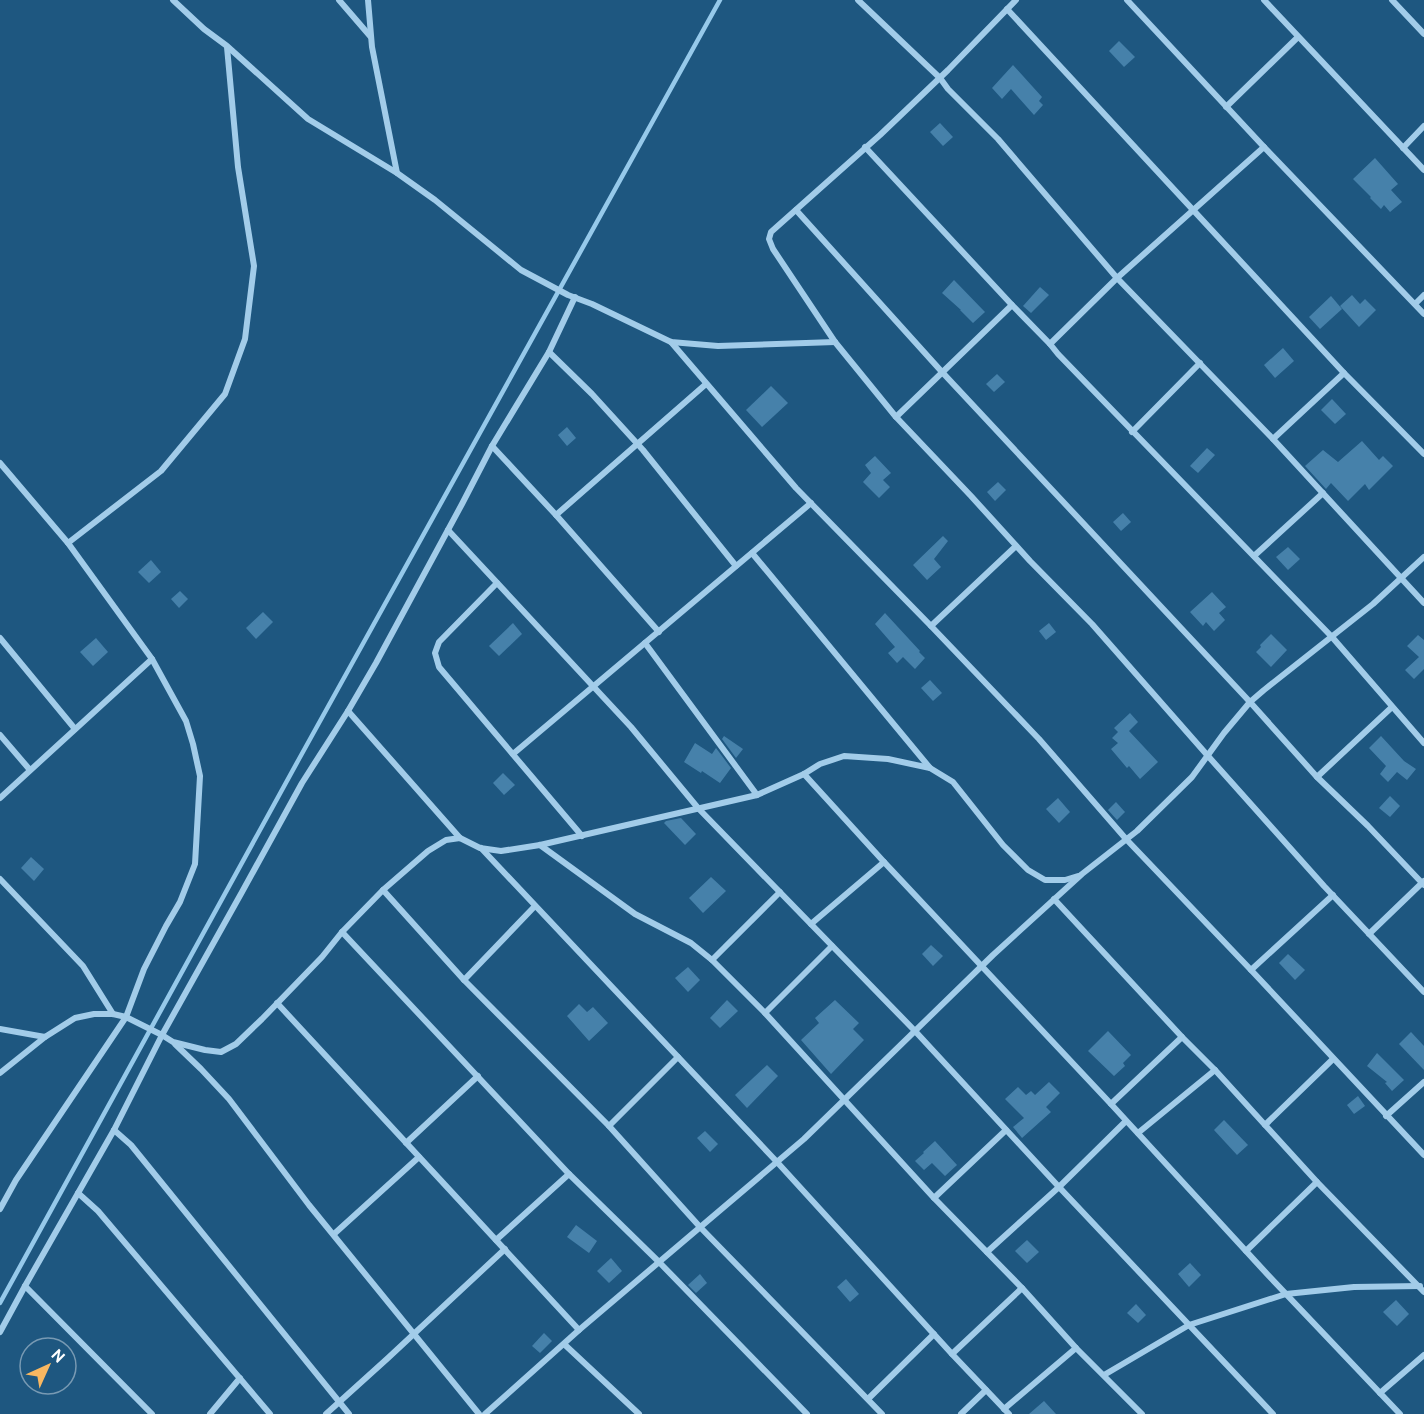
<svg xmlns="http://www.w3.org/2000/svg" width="1424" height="1414" font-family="Cabin,sans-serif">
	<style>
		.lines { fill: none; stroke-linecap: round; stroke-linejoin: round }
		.stream { stroke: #96c9ea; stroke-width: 4.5 }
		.building { fill: #4681aa }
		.street { stroke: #a2cce9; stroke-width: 6 }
	</style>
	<rect width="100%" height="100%" fill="#1e5780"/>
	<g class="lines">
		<polyline class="stream" points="0,1303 299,759 720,0"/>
	</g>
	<g class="building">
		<polygon points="1119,41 1135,57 1124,67 1109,51"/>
		<polygon points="1013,65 1042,97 1039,101 1043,105 1034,115 1011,89 1002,99 992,88"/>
		<polygon points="940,123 953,137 943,146 930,132"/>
		<polygon points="1375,158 1398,184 1391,190 1402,202 1390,212 1384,205 1381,209 1370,198 1371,197 1353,179"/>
		<polygon points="954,280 985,312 973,323 960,310 961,310 942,293"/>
		<polygon points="1040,287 1049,295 1031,313 1023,306"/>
		<polygon points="1352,295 1360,304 1365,299 1376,310 1359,327 1340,306"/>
		<polygon points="1331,296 1342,309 1320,329 1309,317"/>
		<polygon points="1283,348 1294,361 1275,378 1264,365"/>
		<polygon points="997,374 1005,382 994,392 986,384"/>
		<polygon points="771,386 788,403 762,427 746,410"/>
		<polygon points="1332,399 1346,414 1335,424 1321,410"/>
		<polygon points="567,427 576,438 567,446 558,435"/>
		<polygon points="1362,441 1379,460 1383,456 1393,466 1369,490 1365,484 1348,501 1331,483 1326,489 1305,466 1323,450 1338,462"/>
		<polygon points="1207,448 1215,455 1198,473 1190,466"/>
		<polygon points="875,456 891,473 883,480 890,487 879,498 863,482 871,473 865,465"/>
		<polygon points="998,482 1006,490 995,501 987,492"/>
		<polygon points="1123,513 1131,522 1121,531 1113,522"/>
		<polygon points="943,536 948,541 934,559 941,567 927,580 913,565"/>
		<polygon points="1288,547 1300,559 1288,570 1276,557"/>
		<polygon points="151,560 161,572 149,583 138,572"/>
		<polygon points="180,591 188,599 179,608 171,599"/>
		<polygon points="1212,592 1226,607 1219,613 1225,620 1214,631 1206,622 1203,626 1190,612"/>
		<polygon points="263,612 273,622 256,639 246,628"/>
		<polygon points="885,613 920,651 919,652 925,658 915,669 903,657 897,663 888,653 895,647 875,624"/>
		<polygon points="513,623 522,634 499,656 489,646"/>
		<polygon points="1049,623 1056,632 1046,640 1039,631"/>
		<polygon points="1271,634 1287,650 1271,667 1256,652 1261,647 1260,645"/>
		<polygon points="1418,635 1424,640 1424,669 1414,679 1405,670 1419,657 1407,646"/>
		<polygon points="96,638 108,652 93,666 80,652"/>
		<polygon points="930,680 942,693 933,701 921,688"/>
		<polygon points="1130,713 1138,722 1129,731 1158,762 1140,779 1129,766 1127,768 1111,749 1118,743 1112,738 1118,732 1114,728"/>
		<polygon points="724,736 743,749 736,758 722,739"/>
		<polygon points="1381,736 1404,761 1416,769 1407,780 1397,772 1388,782 1380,774 1386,766 1369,748"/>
		<polygon points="695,743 712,754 716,748 731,768 720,783 702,771 701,773 684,762"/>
		<polygon points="503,773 515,785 504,795 493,783"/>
		<polygon points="1390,796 1400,806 1390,817 1379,808"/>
		<polygon points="1058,798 1070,812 1059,823 1046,809"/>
		<polygon points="1116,802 1125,812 1117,820 1108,810"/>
		<polygon points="681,818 696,834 685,845 664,823 666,821"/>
		<polygon points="31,857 44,869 34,881 21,868"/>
		<polygon points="711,877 726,891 703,913 689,898"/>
		<polygon points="931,945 943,956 933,966 922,954"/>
		<polygon points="1288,954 1305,970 1295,980 1279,963"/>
		<polygon points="688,967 700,980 688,992 675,978"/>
		<polygon points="727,1000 738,1011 720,1028 710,1018"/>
		<polygon points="835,1000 859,1023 853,1029 864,1040 831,1074 801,1040 819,1023 815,1018"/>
		<polygon points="579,1004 587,1012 593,1007 608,1023 589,1041 567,1016"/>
		<polygon points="1108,1031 1131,1055 1123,1063 1125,1066 1114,1076 1088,1051"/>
		<polygon points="1411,1032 1424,1046 1424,1070 1399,1044"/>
		<polygon points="1377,1053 1404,1080 1392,1091 1385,1083 1387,1082 1367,1066"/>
		<polygon points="767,1065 778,1076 747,1108 735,1095"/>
		<polygon points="1049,1082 1060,1093 1046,1107 1051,1112 1022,1138 1013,1127 1024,1118 1005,1099 1018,1087 1026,1095 1031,1091 1035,1095"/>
		<polygon points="1358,1096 1365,1106 1354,1114 1347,1105"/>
		<polygon points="1224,1120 1248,1145 1237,1155 1214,1130"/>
		<polygon points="705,1131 718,1144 710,1152 697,1138"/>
		<polygon points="935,1141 957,1165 945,1176 932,1163 924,1170 915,1161 924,1153 923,1152"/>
		<polygon points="576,1225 597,1241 589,1253 567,1237"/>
		<polygon points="1027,1240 1039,1252 1027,1263 1015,1251"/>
		<polygon points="611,1258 622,1271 609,1283 597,1271"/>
		<polygon points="1190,1263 1201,1275 1189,1287 1178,1274"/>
		<polygon points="700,1274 707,1283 696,1293 688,1285"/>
		<polygon points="846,1279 859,1294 850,1302 837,1287"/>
		<polygon points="1396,1300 1409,1314 1397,1326 1383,1312"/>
		<polygon points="1136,1304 1146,1315 1138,1323 1127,1313"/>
		<polygon points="544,1333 552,1341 540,1353 532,1346"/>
		<polygon points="1044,1401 1056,1414 1029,1414"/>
	</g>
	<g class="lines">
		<g class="street">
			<polyline points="173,0 204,29 227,46 308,119 397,173 435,200 521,270 568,295 592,304 671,342 718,346 835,342"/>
			<polyline points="339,0 370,36"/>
			<polyline points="368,0 372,47 397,173"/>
			<polyline points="858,0 940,78 948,89 998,139 1117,278 1273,439 1424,603"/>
			<polyline points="1016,0 948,70 880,135 771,232 769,239 773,249 835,342 896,417 971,496 1030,561 1092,624 1208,756 1324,886 1424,992"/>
			<polyline points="1127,0 1264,147 1424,314"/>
			<polyline points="1264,0 1424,170"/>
			<polyline points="1392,0 1424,34"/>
			<polyline points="1007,9 1344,373 1424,454"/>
			<polyline points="1226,107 1298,37"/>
			<polyline points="865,147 1012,305 1050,344 1058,354 1332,637 1424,743"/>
			<polyline points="1403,148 1424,126"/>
			<polyline points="796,210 942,372 1250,702 1317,777 1368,826 1424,885"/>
			<polyline points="1415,304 1424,295"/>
			<polyline points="671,342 796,488 931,626 1039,739 1126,839 1251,970 1424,1155"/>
			<polyline points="1050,344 1117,278 1264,147"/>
			<polyline points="549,352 592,394 643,450 736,566"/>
			<polyline points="896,417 1012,305"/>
			<polyline points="1132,432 1200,363"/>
			<polyline points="1273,439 1344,373"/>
			<polyline points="492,446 556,515 659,632"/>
			<polyline points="0,463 68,543 152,659 186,721 193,744 200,776 195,864 180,902 166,926 144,969 126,1017 16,1180 0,1209"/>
			<polyline points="556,515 706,384"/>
			<polyline points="448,530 631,727 698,808 915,1031 1059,1187 1273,1414"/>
			<polyline points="68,543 161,471 225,394 245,339 254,266 238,167 227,47"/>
			<polyline points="752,553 930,768 953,782 1003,845 1028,870 1045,880 1065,880 1078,876"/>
			<polyline points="1254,556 1323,493"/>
			<polyline points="497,583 439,642 435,653 439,667 582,836"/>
			<polyline points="931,626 1016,546"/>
			<polyline points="0,638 75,729"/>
			<polyline points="645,643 757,795"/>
			<polyline points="348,711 460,838"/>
			<polyline points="0,735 30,770"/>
			<polyline points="513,754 811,503"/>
			<polyline points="804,774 884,862 1111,1104 1268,1275 1400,1414"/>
			<polyline points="1317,777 1392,707"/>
			<polyline points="0,798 152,659"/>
			<polyline points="540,845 635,914 691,943 712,960 765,1013 934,1198 1022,1288 1076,1348 1142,1414"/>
			<polyline points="481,848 777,1162 952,1354 1009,1414"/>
			<polyline points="0,879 83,966 113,1014"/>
			<polyline points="383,890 464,980 609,1126 700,1227 882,1414"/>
			<polyline points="1054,899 1182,1037 1215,1070 1317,1182 1424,1292"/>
			<polyline points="811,924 884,862"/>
			<polyline points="342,932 569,1174 659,1262 807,1414"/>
			<polyline points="1369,934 1424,881"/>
			<polyline points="712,960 780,892"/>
			<polyline points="1251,970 1333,895"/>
			<polyline points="464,980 535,906"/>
			<polyline points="277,1003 579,1330"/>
			<polyline points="765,1013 832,946"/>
			<polyline points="0,1029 45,1037 75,1018 94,1014 113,1014 126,1017 162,1035 173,1042 205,1050 221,1052 236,1044 262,1019 322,957 342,932 383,890 428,851 446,840 460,838 480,848 501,851 540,845 757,795 804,774 820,764 844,756 888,759 930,768"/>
			<polyline points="175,1044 201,1069 229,1099 309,1205 479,1414"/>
			<polyline points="0,1073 45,1037"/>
			<polyline points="1111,1104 1182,1037"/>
			<polyline points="1386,1116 1424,1082"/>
			<polyline points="1265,1125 1333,1059"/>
			<polyline points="609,1126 678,1057"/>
			<polyline points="114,1130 131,1145 349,1414"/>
			<polyline points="1138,1133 1215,1070"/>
			<polyline points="406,1143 478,1076"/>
			<polyline points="78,1193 98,1211 270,1414"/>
			<polyline points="934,1198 1006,1130"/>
			<polyline points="334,1234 419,1157"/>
			<polyline points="496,1240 569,1174"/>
			<polyline points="1246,1251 1317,1182"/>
			<polyline points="987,1252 1059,1187 1126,1121"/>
			<polyline points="25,1286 152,1414"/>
			<polyline points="0,1332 25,1286 114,1130 162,1035 242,892 302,783 348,711 376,663 462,504 492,446 549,352 575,297"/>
			<polyline points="564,1344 639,1414"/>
			<polyline points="952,1354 1022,1288"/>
			<polyline points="1104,1375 1189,1325 1286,1294 1354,1287 1420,1286"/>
			<polyline points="1380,1393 1424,1355"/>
			<polyline points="868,1399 934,1334"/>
			<polyline points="1004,1409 1076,1348"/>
			<polyline points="210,1414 240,1378"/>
			<polyline points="326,1414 388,1358 505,1249"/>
			<polyline points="485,1414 579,1330 804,1139 993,955 1082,874 1137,831 1192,777 1224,733 1250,702 1264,690 1373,604 1424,557"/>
			<polyline points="961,1414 986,1390"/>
		</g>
	</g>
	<g transform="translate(48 1366) rotate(45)"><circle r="28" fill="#1e5780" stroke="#789ab3" stroke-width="1.5"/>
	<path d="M0-4.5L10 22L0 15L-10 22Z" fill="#f8b761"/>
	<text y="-9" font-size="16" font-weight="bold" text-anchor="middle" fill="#ffffff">N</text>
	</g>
</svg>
